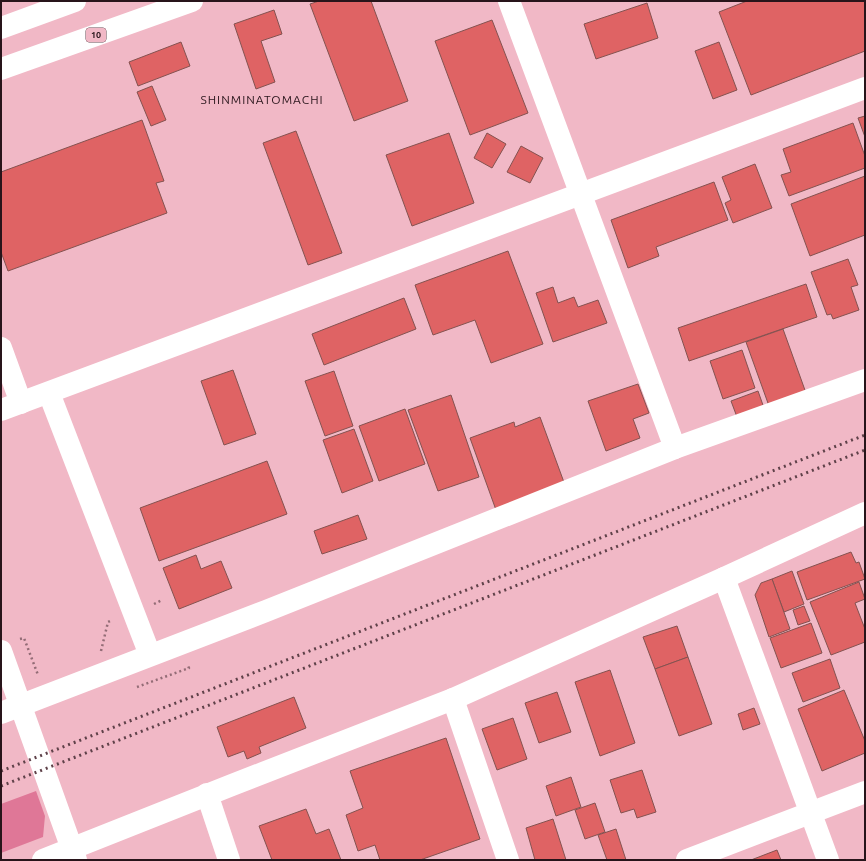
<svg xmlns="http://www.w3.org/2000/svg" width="866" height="861" font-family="Ubuntu,sans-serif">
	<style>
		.green { fill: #df7797 }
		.building { fill: #df6364; stroke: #845250 }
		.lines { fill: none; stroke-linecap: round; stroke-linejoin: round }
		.path { stroke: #936c76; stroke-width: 2.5; stroke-dasharray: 2 3; stroke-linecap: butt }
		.minor { stroke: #fff; stroke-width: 22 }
		.tertiary { stroke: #fff; stroke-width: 22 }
		.trunk { stroke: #fff; stroke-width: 22 }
		.rail { stroke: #5f4149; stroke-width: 3; stroke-dasharray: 2 4; stroke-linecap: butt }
		.labels { text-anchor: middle; stroke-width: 4; stroke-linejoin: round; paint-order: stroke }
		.shield { fill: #f1b8c6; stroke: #64454e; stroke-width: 1 }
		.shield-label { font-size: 9px; font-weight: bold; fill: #28141a }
		.quarter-label { font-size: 12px; letter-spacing: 1px; fill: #28141a; stroke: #f1b8c6 }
	</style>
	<rect width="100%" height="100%" fill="#f1b8c6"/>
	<polygon class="green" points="36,791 45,816 43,837 1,853 1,804"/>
	<g class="building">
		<polygon points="319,1 371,1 408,101 354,121 310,4"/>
		<polygon points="747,1 865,1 865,51 751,95 719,12"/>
		<polygon points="647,3 658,38 596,59 584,24"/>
		<polygon points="274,10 282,34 261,41 275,82 256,89 234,24"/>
		<polygon points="492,20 528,113 470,135 435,41"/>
		<polygon points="181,42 190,66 138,86 129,62"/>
		<polygon points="719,42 737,90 713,99 695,51"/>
		<polygon points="152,86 166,120 151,126 137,92"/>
		<polygon points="865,116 865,137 858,118"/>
		<polygon points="142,120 164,181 156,183 167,213 8,271 1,252 1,172"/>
		<polygon points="853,123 865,156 865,168 789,196 781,175 791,172 783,149"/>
		<polygon points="296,131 342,253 308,265 263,143"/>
		<polygon points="449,133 474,203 412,226 386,155"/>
		<polygon points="487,133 506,144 492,168 474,158"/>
		<polygon points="521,146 543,158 530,183 507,172"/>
		<polygon points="755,164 772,208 733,223 725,203 731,200 722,177"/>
		<polygon points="865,176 865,235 810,256 791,204"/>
		<polygon points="714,182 728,220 656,247 659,256 628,268 611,220"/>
		<polygon points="508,251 543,344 491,363 475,320 433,335 415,285"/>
		<polygon points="848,259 858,285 851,287 859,310 833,319 831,314 827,315 811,272"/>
		<polygon points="806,284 817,317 689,361 678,328"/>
		<polygon points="553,287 558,303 574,297 578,307 598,300 607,323 553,342 536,293"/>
		<polygon points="404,298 416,329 324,365 312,334"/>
		<polygon points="783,329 806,393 769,406 746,342"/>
		<polygon points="742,350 755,388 723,399 710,361"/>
		<polygon points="233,370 256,434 224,445 201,381"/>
		<polygon points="334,371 353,426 325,436 305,381"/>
		<polygon points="638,384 649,413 633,419 640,438 606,451 588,401"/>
		<polygon points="758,391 764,408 737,417 731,401"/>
		<polygon points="451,395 479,477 438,491 408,410"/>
		<polygon points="405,409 425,464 379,481 359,426"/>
		<polygon points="540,417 565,485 496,510 470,438 514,422 515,427"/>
		<polygon points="354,429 373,481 342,493 323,440"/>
		<polygon points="267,461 287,514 159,561 140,508"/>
		<polygon points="358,515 367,539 322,554 314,531"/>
		<polygon points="851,552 856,563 859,562 865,579 807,600 797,572"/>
		<polygon points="196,555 201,569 221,561 232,588 179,609 163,568"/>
		<polygon points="792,571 804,604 784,612 772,579"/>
		<polygon points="772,579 790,629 769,637 755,595 761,583"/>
		<polygon points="859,582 865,599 855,603 865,629 865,642 831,655 810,602"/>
		<polygon points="804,606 810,621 798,625 793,610"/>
		<polygon points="811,623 822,653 781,668 770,638"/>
		<polygon points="677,626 688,657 655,669 643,637"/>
		<polygon points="688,657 712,724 679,736 655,669"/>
		<polygon points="830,659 840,688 803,702 792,673"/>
		<polygon points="610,670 635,743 600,756 575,682"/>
		<polygon points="844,690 865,741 865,753 822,771 798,709"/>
		<polygon points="557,692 571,732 539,743 525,703"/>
		<polygon points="294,697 306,728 259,747 261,753 247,759 244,751 228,757 217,727"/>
		<polygon points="754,708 760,724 743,730 738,714"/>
		<polygon points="513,718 527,759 497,770 482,729"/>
		<polygon points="446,738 480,839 420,860 380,860 375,845 358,851 346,815 363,808 350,771"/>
		<polygon points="642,770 656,812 637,818 634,809 621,813 610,780"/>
		<polygon points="571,777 581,807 556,816 546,786"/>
		<polygon points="595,803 605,832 585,839 575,810"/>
		<polygon points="306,809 316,834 329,829 341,860 272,860 259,826"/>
		<polygon points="553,819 566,860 535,860 526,828"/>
		<polygon points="616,829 626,860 607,860 598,835"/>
		<polygon points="777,850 781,860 751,860"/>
	</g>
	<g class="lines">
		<g class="path">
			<polyline points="154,604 162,600"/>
			<polyline points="20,639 24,638 38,675"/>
			<polyline points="101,651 108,622 112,620"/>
			<polyline points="137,687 189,668 188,666"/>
		</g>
		<g class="minor">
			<polyline points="509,1 675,448"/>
			<polyline points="1,348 21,403"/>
			<polyline points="1,713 266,611 675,448 865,380"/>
			<polyline points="207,794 229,860"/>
		</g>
		<g class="tertiary">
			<polyline points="49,393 150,655"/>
			<polyline points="1,410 865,88"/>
			<polyline points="724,578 828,860"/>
			<polyline points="1,651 76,860"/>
			<polyline points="453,699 508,860"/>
			<polyline points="43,860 232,785 453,699 724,578 865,513"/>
			<polyline points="687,860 865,792"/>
		</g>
		<g class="trunk">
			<polyline points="1,28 75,1"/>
			<polyline points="1,69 192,1"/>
		</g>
		<g class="rail">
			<polyline points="1,771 865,435"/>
			<polyline points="1,786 865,450"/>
		</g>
	</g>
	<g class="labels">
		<rect class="shield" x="86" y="28" width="20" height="14" rx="3"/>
		<g class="shield-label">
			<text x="96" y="38">10</text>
		</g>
		<g class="quarter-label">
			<text x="262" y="104">SHINMINATOMACHI</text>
		</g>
	</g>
	<rect width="866" height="861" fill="none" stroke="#28141a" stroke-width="4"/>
</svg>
